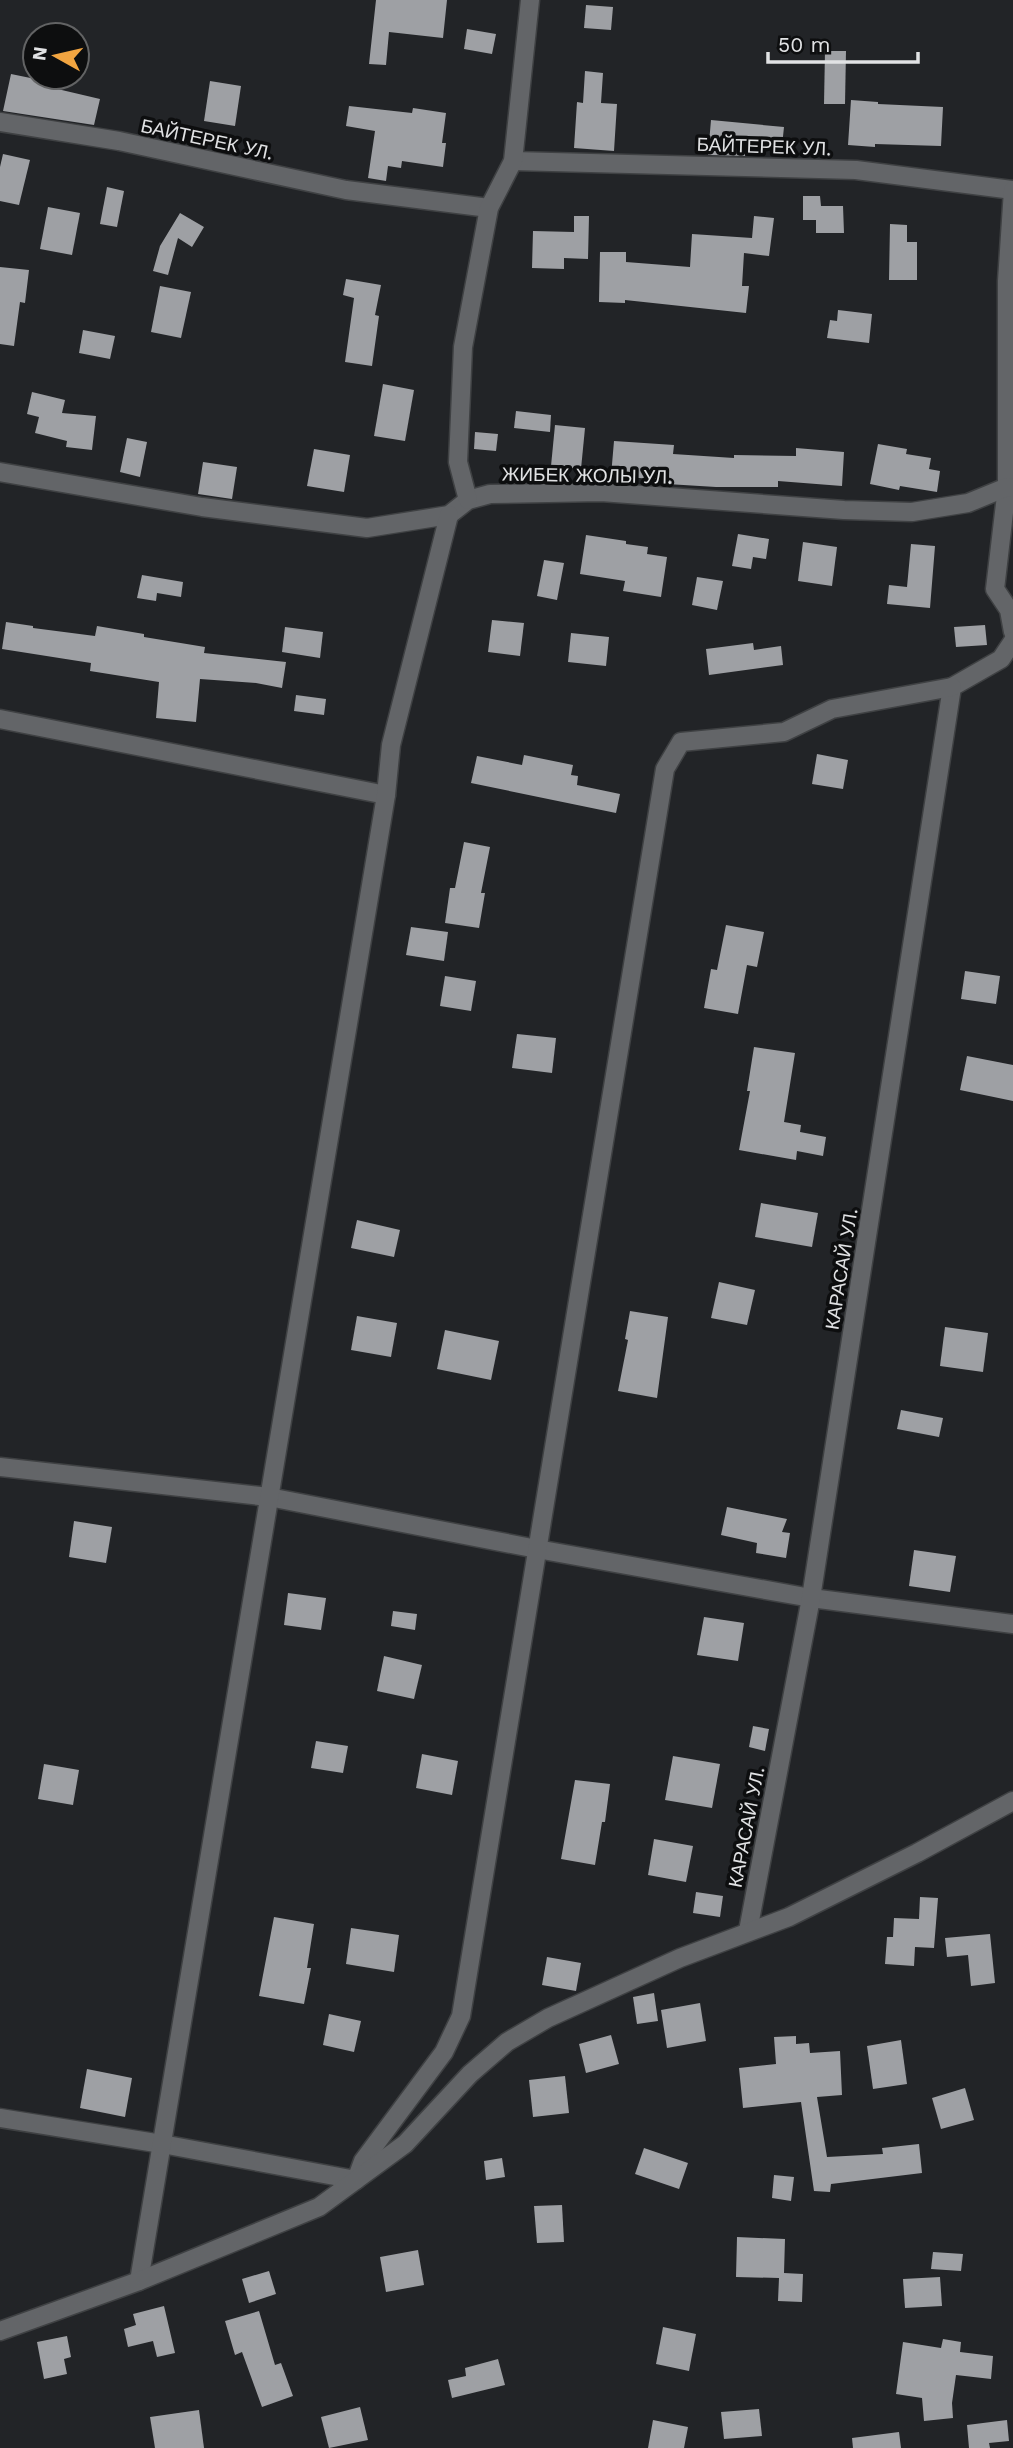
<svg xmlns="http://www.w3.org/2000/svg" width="1013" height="2448" font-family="'Work Sans',sans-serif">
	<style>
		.building { fill: #9ea0a4 }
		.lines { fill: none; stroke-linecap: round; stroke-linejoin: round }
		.street-casing { stroke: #3f4143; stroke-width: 21 }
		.street { stroke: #636568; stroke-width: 18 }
		.labels { text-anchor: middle; stroke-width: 7; stroke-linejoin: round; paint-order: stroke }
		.street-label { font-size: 19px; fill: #e1e2e4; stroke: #0d0e0f }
	</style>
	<rect width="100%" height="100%" fill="#222427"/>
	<g class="building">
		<polygon points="376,0 447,0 443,38 389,32 386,65 369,64"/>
		<polygon points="586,5 613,7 611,30 584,28"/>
		<polygon points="467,29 496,34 492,54 464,49"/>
		<polygon points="825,51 846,51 845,104 824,104"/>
		<polygon points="585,71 603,73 601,103 617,104 614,151 574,148 577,102 583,103"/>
		<polygon points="11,74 50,82 49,87 100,99 94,125 3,111"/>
		<polygon points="210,81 241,86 235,126 204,121"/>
		<polygon points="851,100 878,102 878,104 943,107 941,146 875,144 875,147 848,145"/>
		<polygon points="349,106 412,113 413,108 446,113 442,143 446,143 443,167 402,161 401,168 388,166 386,181 368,178 375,131 346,126"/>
		<polygon points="711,120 784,127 782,146 746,144 745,156 708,155"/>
		<polygon points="3,154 30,160 19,205 0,201 0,167"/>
		<polygon points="107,187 124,191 117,227 100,224"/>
		<polygon points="803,196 820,196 821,206 843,206 844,233 816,233 816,220 803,220"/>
		<polygon points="48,207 80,213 72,255 40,249"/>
		<polygon points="180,213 204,227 192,247 178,238 168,275 153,271 160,246"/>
		<polygon points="574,216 589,216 588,259 564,258 564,269 532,268 533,231 574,232"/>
		<polygon points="754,216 774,218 769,256 744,253 742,286 749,286 746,313 625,300 625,303 599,302 600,252 626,252 626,262 690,267 692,234 752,238"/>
		<polygon points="890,224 907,225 907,242 917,242 917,280 889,280"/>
		<polygon points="0,267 29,270 25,303 20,302 14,346 0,344"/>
		<polygon points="346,279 381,285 375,315 379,316 372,366 345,362 354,298 343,295"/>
		<polygon points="160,286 191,292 181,338 151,332"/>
		<polygon points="838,310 872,314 869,343 827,338 830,320 837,321"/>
		<polygon points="83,330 115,336 110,359 79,353"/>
		<polygon points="383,384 414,390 405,441 374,436"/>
		<polygon points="32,392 65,400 62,413 96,416 92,450 66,447 67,441 35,433 39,417 27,414"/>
		<polygon points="516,411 551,415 550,432 514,428"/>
		<polygon points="555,425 585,428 581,469 551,466"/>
		<polygon points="475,432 498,434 496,451 474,449"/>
		<polygon points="127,438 147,442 140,477 120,472"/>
		<polygon points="614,441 674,445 673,454 734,458 734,455 796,456 796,448 844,452 842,486 778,481 778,487 716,487 667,484 667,480 611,476"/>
		<polygon points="878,444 907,449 906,454 931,458 929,469 940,471 937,492 900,486 899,490 870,484"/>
		<polygon points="314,449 350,455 344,492 307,486"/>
		<polygon points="203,462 237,467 232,499 198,494"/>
		<polygon points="738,534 769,539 766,559 753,557 751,569 732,566"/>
		<polygon points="586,535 626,541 626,544 648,547 647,554 667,557 661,597 623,591 625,581 580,574"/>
		<polygon points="803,542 837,547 832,586 798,581"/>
		<polygon points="911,544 935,546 930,608 887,604 889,585 907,587"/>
		<polygon points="544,560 564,563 557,600 537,596"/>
		<polygon points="142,575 183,582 181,597 157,593 156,601 137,598"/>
		<polygon points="697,577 723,581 717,610 692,605"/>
		<polygon points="492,620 524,623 520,656 488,652"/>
		<polygon points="6,622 33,626 33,628 95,636 97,626 144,634 144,637 205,647 204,653 286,662 282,688 256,683 200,679 196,722 156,718 159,682 90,671 91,663 2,649"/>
		<polygon points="985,625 987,645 956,647 954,627"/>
		<polygon points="285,627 323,632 320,658 282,652"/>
		<polygon points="571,633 609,637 606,666 568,662"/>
		<polygon points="753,643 754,650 781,646 783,665 709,675 706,649"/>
		<polygon points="296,695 326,699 324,715 294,711"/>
		<polygon points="817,754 848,760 843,789 812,784"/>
		<polygon points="524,755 573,765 571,775 578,776 577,785 620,794 616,813 471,783 477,756 522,765"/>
		<polygon points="464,842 490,847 481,893 485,893 479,928 445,923 450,888 455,888"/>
		<polygon points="726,925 764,932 757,967 747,965 738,1014 704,1008 711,969 717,970"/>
		<polygon points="411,927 448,932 444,961 406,955"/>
		<polygon points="965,971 1000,976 996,1004 961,999"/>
		<polygon points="445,976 476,981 471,1011 440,1006"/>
		<polygon points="517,1034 556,1038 552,1073 512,1068"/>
		<polygon points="754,1047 795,1053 784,1122 801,1125 800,1132 826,1137 823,1156 797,1151 796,1160 739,1150 750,1091 747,1091"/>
		<polygon points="967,1056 1013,1065 1013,1101 960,1090"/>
		<polygon points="761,1203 818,1213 812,1247 755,1237"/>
		<polygon points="357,1220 400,1230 394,1257 351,1248"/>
		<polygon points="719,1282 755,1290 747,1325 711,1318"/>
		<polygon points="630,1311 668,1317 657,1398 618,1391 628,1340 625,1339"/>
		<polygon points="357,1316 397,1323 391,1357 351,1350"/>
		<polygon points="945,1327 988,1333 983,1372 940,1366"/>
		<polygon points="445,1330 499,1341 491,1380 437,1369"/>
		<polygon points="901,1410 943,1418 939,1437 897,1429"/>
		<polygon points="727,1507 787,1519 782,1532 790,1533 786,1558 756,1553 757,1543 721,1535"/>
		<polygon points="74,1521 112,1527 106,1563 69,1557"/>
		<polygon points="914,1550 956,1556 950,1592 909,1586"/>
		<polygon points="288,1593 326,1598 321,1630 284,1625"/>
		<polygon points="393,1611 417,1614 415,1630 391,1626"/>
		<polygon points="704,1617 744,1623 738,1661 697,1655"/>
		<polygon points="384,1656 422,1665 414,1699 377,1691"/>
		<polygon points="753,1726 769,1729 765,1751 749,1747"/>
		<polygon points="316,1741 348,1746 343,1773 311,1768"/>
		<polygon points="422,1754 458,1761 452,1795 416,1788"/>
		<polygon points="673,1756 720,1764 712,1808 665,1800"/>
		<polygon points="44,1764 79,1770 73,1805 38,1799"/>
		<polygon points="575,1780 610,1784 605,1822 602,1822 595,1865 561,1859"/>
		<polygon points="654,1839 693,1846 686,1882 648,1875"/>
		<polygon points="696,1892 723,1896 720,1917 693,1913"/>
		<polygon points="920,1897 938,1898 934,1948 915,1947 914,1966 885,1964 887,1937 893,1937 894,1918 919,1919"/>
		<polygon points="274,1917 314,1924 307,1968 311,1968 304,2004 259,1996"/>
		<polygon points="351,1928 399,1935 394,1972 346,1964"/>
		<polygon points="990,1934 995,1983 971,1986 968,1955 947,1957 945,1938"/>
		<polygon points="547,1957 581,1963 576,1991 542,1985"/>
		<polygon points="654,1993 658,2021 637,2024 633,1997"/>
		<polygon points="700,2003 706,2041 667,2048 661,2010"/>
		<polygon points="329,2014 361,2021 354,2052 323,2045"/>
		<polygon points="611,2035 619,2064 586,2073 579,2044"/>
		<polygon points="796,2036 796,2044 809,2043 810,2053 840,2051 842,2095 817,2097 827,2157 883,2154 882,2148 919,2144 922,2173 831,2184 830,2192 814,2191 801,2102 743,2108 739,2068 776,2064 774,2037"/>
		<polygon points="901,2040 907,2084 873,2089 867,2046"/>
		<polygon points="87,2069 132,2078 125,2117 80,2108"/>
		<polygon points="565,2076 569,2113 533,2117 529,2080"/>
		<polygon points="965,2088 974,2120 941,2129 932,2098"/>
		<polygon points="644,2148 688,2163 679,2189 635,2174"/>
		<polygon points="502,2158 505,2177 486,2180 484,2161"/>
		<polygon points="774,2175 794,2177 791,2201 772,2198"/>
		<polygon points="562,2205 564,2242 537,2243 534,2206"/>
		<polygon points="737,2237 785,2239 784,2273 803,2274 802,2302 778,2301 779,2278 736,2277"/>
		<polygon points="418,2250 424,2285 386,2292 380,2257"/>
		<polygon points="933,2252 963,2254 961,2271 931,2269"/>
		<polygon points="269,2271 276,2294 249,2303 242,2279"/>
		<polygon points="940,2277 942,2306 905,2308 903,2279"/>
		<polygon points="164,2306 175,2353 157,2357 153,2341 128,2347 124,2329 136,2325 133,2314"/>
		<polygon points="259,2311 275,2365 281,2363 293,2396 262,2407 242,2352 235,2355 225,2321"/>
		<polygon points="663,2327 696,2334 689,2371 656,2364"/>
		<polygon points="67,2336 71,2357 64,2359 67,2374 44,2379 37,2342"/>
		<polygon points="943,2339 961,2342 960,2352 993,2356 991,2379 956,2375 952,2403 953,2418 924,2421 922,2398 896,2394 903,2342 941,2348"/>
		<polygon points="498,2359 505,2385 452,2398 448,2380 466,2376 465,2368"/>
		<polygon points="360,2407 368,2440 329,2448 321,2417"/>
		<polygon points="759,2409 762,2436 724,2439 721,2412"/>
		<polygon points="199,2410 204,2448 155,2448 150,2417"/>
		<polygon points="653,2420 688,2427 684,2448 648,2448"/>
		<polygon points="1007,2420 1009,2441 989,2443 990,2448 969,2448 967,2425"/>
		<polygon points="899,2432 901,2448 853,2448 852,2438"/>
	</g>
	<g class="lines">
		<defs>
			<g id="street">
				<polyline points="0,122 119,141 346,190 489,208"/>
				<polyline points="513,161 856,170 1013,190"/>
				<polyline points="1013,190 1007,281 1007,487 995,589 1009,610 1013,632"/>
				<polyline points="0,472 202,507 367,528 449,515 468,500 490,494 601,492 844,510 912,512 968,503 1007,487 1013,488"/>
				<polyline points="468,500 458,462 463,347 489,208 513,161 530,0"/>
				<polyline points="0,719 386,795"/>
				<polyline points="0,1467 269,1497 537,1549 811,1598 1013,1624"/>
				<polyline points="748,1931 811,1598 952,687 1001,659 1013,641"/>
				<polyline points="0,2118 162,2144 356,2180 363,2161 444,2052 461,2016 665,769 681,742 784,732 832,709 952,687"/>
				<polyline points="139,2281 386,795 391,745 449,515"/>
				<polyline points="0,2331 139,2281 319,2207 405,2144 470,2074 507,2042 548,2018 680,1958 789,1917 917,1853 1013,1801"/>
			</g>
		</defs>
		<use href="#street" class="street-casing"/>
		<use href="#street" class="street"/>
	</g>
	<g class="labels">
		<g class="street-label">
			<text transform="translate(207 139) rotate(12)" y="7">БАЙТЕРЕК УЛ.</text>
			<text transform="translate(764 146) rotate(2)" y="7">БАЙТЕРЕК УЛ.</text>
			<text transform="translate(587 475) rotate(1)" y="7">ЖИБЕК ЖОЛЫ УЛ.</text>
			<text transform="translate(841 1269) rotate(-81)" y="7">КАРАСАЙ УЛ.</text>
			<text transform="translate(746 1827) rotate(-79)" y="7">КАРАСАЙ УЛ.</text>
		</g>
	</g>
	<g transform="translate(56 56) rotate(278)"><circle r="33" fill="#0d0e0f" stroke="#626364" stroke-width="2"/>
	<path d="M0-5L12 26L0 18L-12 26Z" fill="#f2a541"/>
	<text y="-10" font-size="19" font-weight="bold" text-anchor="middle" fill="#e1e2e4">N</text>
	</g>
	<path d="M768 52v10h150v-10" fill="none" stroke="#e1e2e4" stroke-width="3.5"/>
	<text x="778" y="52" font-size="21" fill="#e1e2e4" stroke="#0d0e0f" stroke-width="5" paint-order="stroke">50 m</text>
</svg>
